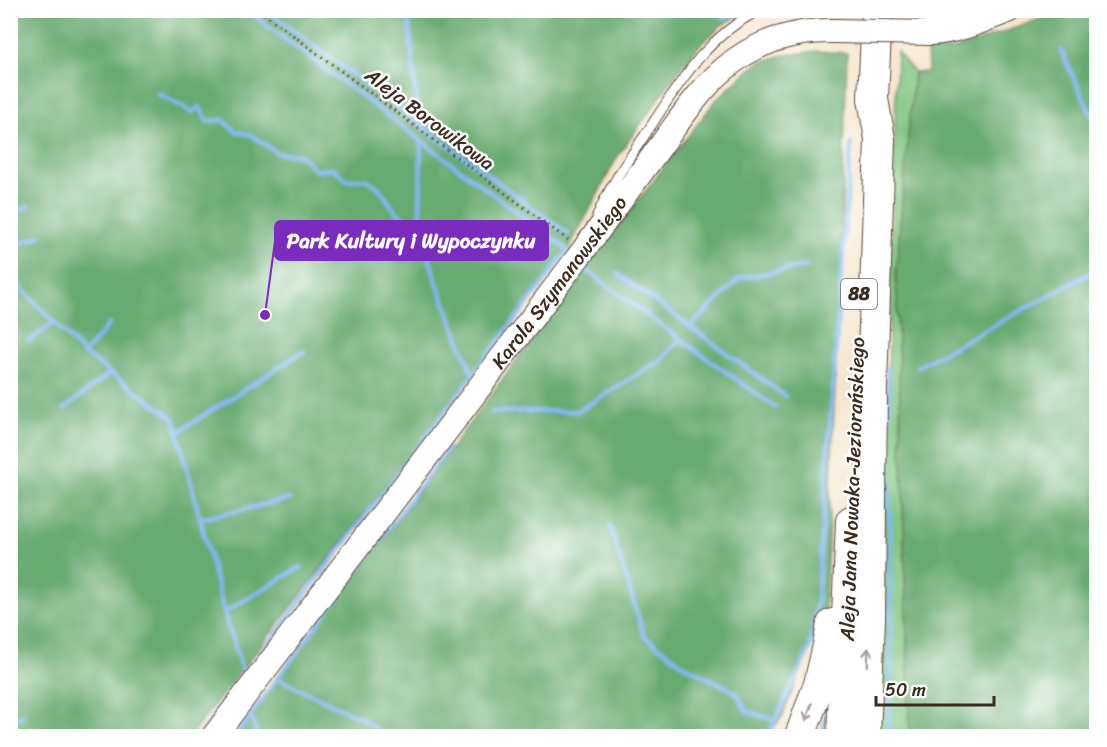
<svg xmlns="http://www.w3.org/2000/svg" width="1107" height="747" font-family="Sriracha,sans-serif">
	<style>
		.green { fill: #81c681; stroke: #5e7850; stroke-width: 1.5 }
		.forest { fill: #68ab6f; stroke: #526a46; stroke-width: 1.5 }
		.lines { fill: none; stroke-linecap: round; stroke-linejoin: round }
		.stream { stroke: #82b6f0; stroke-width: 4.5 }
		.service-casing { stroke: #574638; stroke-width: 11 }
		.tertiary-casing { stroke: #574638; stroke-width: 26 }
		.primary-casing { stroke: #574638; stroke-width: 32 }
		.path { stroke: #574638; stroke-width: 3; stroke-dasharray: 1.5 4.5; stroke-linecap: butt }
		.service { stroke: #fff; stroke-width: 9 }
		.tertiary { stroke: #fff; stroke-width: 24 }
		.primary { stroke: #fff; stroke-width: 30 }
		.tertiary-bridge-casing { stroke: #574638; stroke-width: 26; stroke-linecap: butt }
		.tertiary-bridge { stroke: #fff; stroke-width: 24 }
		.oneway { stroke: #a79f9a }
		.labels { text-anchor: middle; stroke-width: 5; stroke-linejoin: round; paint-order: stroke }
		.shield { fill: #fff; stroke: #766a62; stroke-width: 1.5 }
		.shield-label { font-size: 18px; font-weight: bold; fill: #3b2a1e }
		.street-label { font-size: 20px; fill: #3b2a1e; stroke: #fff }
		.leader { fill: none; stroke: #7b2cbf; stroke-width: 2 }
		.callout-dot { fill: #7b2cbf; stroke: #fff; stroke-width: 2 }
		.callout { fill: #7b2cbf; stroke: #7b2cbf; stroke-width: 2 }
		.callout-label { font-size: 21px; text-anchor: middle; font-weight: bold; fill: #fff }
	</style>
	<rect width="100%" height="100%" fill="#fff"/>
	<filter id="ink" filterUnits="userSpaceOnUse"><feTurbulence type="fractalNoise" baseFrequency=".0167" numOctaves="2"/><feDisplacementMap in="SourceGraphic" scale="12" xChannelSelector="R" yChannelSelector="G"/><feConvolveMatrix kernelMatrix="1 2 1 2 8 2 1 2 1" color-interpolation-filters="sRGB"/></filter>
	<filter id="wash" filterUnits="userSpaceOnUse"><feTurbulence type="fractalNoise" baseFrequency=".008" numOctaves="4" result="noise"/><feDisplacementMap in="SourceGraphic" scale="24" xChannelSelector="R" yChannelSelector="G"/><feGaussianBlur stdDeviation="1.35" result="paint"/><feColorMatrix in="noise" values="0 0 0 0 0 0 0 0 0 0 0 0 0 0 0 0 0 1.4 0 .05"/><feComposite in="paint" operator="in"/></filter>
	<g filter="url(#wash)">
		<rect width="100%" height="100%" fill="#f4e3c9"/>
		<polygon class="green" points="897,52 914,72 896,271 910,736 878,736"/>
		<g class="forest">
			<polygon points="1065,10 1096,11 1096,736 910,736 896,271 914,72 928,72 927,50 956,49"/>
			<polygon points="10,11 747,11 722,25 701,44 681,68 619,154 566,254 473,375 190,736 11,736"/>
			<polygon points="817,51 847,53 840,280 825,609 782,717 767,736 236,736 585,269 716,100 742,76 760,62 784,55"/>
		</g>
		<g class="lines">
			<g class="stream">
				<polyline points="266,10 568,234"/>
				<polyline points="686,10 719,14 725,18 739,10"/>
				<polyline points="1061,51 1096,124"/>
				<polyline points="158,94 192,112 200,107 207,121 223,120 235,131 251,135 277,153 301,155 316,171 332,168 347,180 366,179 378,187 396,212 420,229 437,283 473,375"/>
				<polyline points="418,123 409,20 420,10"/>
				<polyline points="10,217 28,206"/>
				<polyline points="420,229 421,141"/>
				<polyline points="10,247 40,236"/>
				<polyline points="618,274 785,396"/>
				<polyline points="10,276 84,354 174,418 224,612 244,676"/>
				<polyline points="690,327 740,278 807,266"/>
				<polyline points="680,339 775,407"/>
				<polyline points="29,341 54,322"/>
				<polyline points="84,354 109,324"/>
				<polyline points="917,367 1096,270"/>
				<polyline points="887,369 889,389 891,658 889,736"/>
				<polyline points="64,409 110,373"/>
				<polyline points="492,412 578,411 661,360 680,339 585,269 580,271"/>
				<polyline points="178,432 304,351"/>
				<polyline points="200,519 290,499"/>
				<polyline points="610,526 644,636 684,665 737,693 746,711 774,720"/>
				<polyline points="224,612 301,567"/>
				<polyline points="279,679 363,719 385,736"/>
				<polyline points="251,716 257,736"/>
				<polyline points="10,721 23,715"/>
				<polyline points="198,736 568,250 246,10"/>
				<polyline points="235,736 448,448"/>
				<polyline points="768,736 810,647 817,601 851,144"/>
				<polyline points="822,736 828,701"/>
			</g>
		</g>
	</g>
	<g filter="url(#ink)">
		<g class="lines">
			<defs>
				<path id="service" d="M597,216C610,185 630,157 649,129C679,83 709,33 761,10"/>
				<g id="tertiary">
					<path d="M929,33C957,32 984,20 1010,10"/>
					<path id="s1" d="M214,736C333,580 452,424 570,268C601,227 632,185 662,144C681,118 699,91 723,70C754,42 794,30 834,31"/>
				</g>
				<g id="primary">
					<polyline points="800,736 819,684 829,641 832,624"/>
					<polyline points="842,736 851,521"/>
					<polyline points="865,736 870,620 872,387 880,139 873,99 877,10"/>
				</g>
			</defs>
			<use href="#service" class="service-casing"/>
			<use href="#tertiary" class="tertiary-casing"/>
			<use href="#primary" class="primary-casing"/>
			<polyline class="path" points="259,10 568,240"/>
			<use href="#service" class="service"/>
			<use href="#tertiary" class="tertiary"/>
			<use href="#primary" class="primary"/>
			<defs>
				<polyline id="tertiary-bridge" points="834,31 929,33"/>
			</defs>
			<use href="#tertiary-bridge" class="tertiary-bridge-casing"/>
			<use href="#tertiary-bridge" class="tertiary-bridge"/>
		</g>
		<defs><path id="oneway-shaft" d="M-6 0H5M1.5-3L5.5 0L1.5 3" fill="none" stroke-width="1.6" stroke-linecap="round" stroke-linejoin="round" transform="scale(1.5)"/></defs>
		<g class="oneway">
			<use href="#oneway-shaft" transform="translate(868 657) rotate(-88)"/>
			<use href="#oneway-shaft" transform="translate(809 712) rotate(110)"/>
		</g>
	</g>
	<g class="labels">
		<rect class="shield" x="841" y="279" width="36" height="30" rx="4.5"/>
		<g class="shield-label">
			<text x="859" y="300">88</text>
		</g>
		<g class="street-label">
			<text transform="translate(430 119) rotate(37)" y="7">Aleja Borowikowa</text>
			<text dy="7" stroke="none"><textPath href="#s1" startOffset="570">Karola Szymanowskiego</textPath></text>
			<text transform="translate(852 489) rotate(-88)" y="7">Aleja Jana Nowaka-Jeziorańskiego</text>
		</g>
	</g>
	<path class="leader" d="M265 315L275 241"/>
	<circle class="callout-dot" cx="265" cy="315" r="6"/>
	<rect class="callout" x="275" y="221" width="273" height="39" rx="6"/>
	<g class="callout-label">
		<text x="411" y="248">Park Kultury i Wypoczynku</text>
	</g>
	<rect width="1107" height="747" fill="none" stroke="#fff" stroke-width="36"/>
	<path d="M876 696v9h118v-9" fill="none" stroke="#3b2a1e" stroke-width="3"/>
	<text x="885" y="696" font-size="18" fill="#3b2a1e" stroke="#ffffff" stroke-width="4.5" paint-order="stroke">50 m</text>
</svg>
